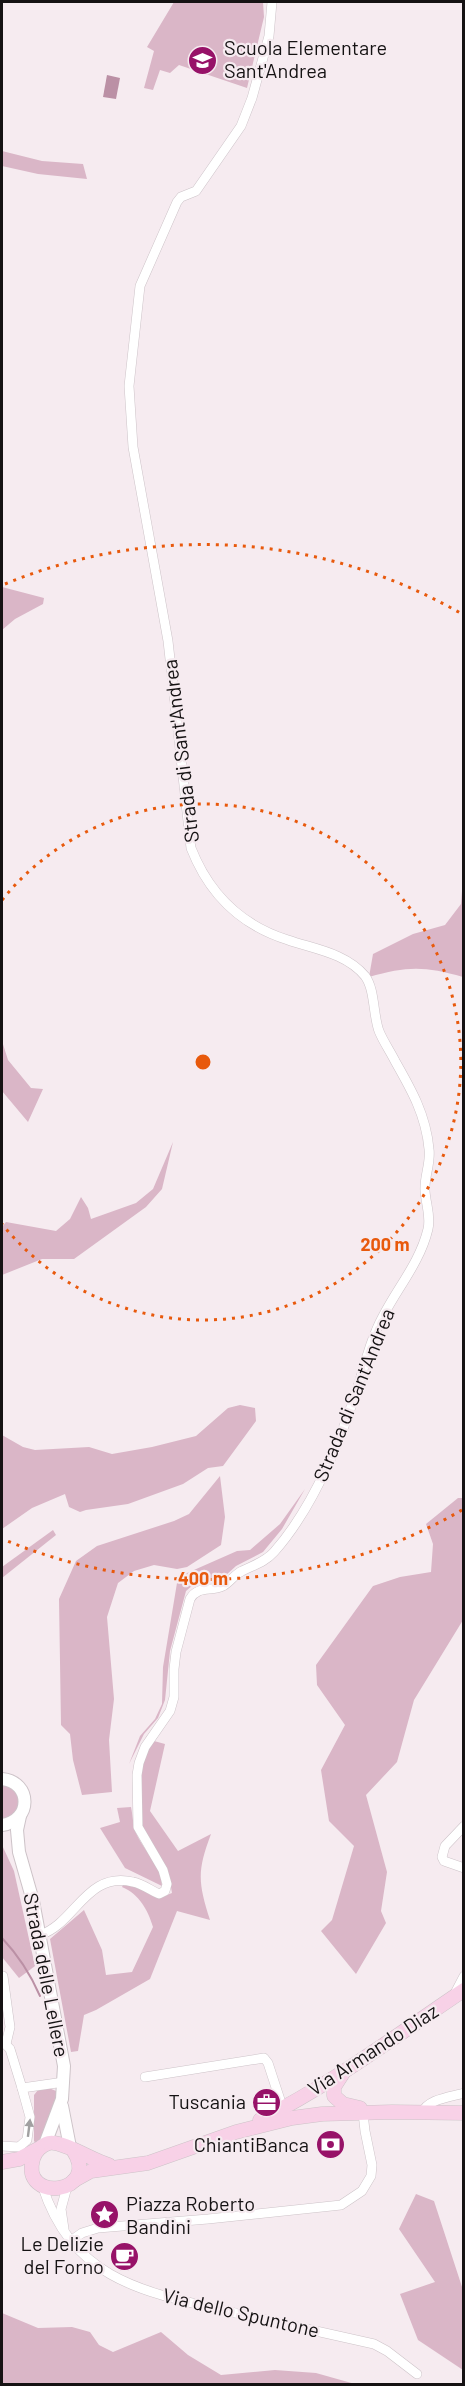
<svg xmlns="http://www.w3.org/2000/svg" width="465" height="2386" font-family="Barlow,sans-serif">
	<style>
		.green { fill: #dab6c7 }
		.water { fill: #bb90a5 }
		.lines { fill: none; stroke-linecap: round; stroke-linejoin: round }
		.stream { stroke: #bb90a5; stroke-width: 2 }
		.minor-casing { stroke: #cdc3c8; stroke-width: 10 }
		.tertiary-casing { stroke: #cdc3c8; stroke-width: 14 }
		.secondary-casing { stroke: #cdc3c8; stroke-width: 15 }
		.minor { stroke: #fff; stroke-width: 9 }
		.tertiary { stroke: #fff; stroke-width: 12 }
		.secondary { stroke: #f8d1e7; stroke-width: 14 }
		.oneway { fill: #a1a0a1 }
		.ring { fill: none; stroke: #e8590c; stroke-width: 3; stroke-dasharray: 3 6 }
		.labels { text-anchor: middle; stroke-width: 4.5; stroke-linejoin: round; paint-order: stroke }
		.poi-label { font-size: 20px; fill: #151213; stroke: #f6ebf0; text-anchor: end }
		.street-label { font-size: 20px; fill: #151213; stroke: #f6ebf0 }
		.centre { fill: #e8590c; stroke: #f6ebf0; stroke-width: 3 }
		.ring-label { font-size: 18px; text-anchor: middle; font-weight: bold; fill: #e8590c; stroke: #f6ebf0; stroke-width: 4.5; stroke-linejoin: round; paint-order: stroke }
	</style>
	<rect width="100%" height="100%" fill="#f6ebf0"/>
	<g class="green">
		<polygon points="174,2 263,2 264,17 247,88 179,65 170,73 160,70 153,90 144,88 154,51 147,47"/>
		<polygon points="2,151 42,161 83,164 87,179 38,174 2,166"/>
		<polygon points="2,587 44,598 43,604 15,619 2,630"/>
		<path d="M463,878V977C425,966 407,966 369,977L373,954L413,934L445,925L461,904Z"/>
		<polygon points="2,1041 8,1060 31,1088 43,1089 28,1122 2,1091"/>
		<polygon points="173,1142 162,1189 146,1207 74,1259 42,1259 2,1275 2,1227 6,1222 56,1231 70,1219 81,1197 88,1208 91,1219 136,1203 153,1189"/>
		<polygon points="240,1405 255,1408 256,1421 223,1466 208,1468 183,1484 128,1504 86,1510 80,1512 69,1507 65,1494 32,1508 2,1529 2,1435 23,1447 35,1450 89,1447 112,1454 152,1447 196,1436 228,1408"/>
		<polygon points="220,1476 225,1517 221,1545 187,1567 177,1569 154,1565 134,1571 118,1583 107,1617 114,1699 109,1740 112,1792 82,1795 73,1760 70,1734 61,1725 59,1599 76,1561 97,1546 174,1521 189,1514"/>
		<polygon points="305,1489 282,1529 263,1552 236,1566 224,1577 193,1585 186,1591 170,1651 165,1700 158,1718 144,1734 129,1764 140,1736 155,1719 162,1704 163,1667 178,1577 237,1551 250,1550 280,1524"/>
		<polygon points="458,1498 464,1498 463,1620 414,1700 397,1762 366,1795 387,1872 381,1911 386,1923 356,1974 321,1931 332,1920 354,1846 329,1821 321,1770 345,1725 317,1685 316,1665 373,1586 400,1577 431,1572 433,1544 426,1524"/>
		<polygon points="53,1530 56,1535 2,1578 2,1567"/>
		<path d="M154,1741L165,1744L150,1811L178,1851L211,1834C197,1871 198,1882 210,1920L177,1911L150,1979L96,2010L84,2015L78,2051L71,2052L50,1939L84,1910L102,1950L106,1975L132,1972L153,1927C148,1910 139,1894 122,1887L124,1883L139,1887L159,1898L172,1893L169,1876L140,1825L141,1775L144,1757Z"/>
		<path d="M2,1783C25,1791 25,1813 2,1820Z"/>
		<path d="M131,1807C133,1816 133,1828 137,1835C145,1852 161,1866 162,1886L125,1868L100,1828L120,1822L117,1808Z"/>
		<polygon points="2,1845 14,1871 35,1966 19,1978 2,1957"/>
		<path d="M49,2088L56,2091C62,2106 45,2133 37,2145L34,2141V2095L38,2090Z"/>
		<polygon points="416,2194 434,2201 463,2290 463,2370 418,2340 400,2294 435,2282 399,2229"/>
		<polygon points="2,2313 38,2328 72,2327 90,2332 99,2345 113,2352 161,2332 188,2355 221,2375 275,2370 316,2373 355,2384 2,2384"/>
	</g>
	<polygon class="water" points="107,75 120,78 116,99 103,97"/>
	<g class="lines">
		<path class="stream" d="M2,1938C19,1956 30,1973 40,1996"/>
		<defs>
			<g id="minor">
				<polyline points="464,1826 445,1846 442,1857 444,1861 464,1868"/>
				<path d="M40,1935C76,1923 86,1871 133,1882C143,1884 150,1890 159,1894L165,1891L167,1884L163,1870L138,1827L137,1775L139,1763L145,1747L170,1711L174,1697V1669L176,1652L190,1599C198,1585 211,1592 223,1586C230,1582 235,1574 242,1571C254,1565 265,1562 274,1552C313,1508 340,1442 358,1386C364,1368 368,1349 376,1331C390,1296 419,1267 428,1229C431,1216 426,1205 425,1191C424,1177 431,1163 429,1149C426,1115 411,1089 395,1061C390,1051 383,1041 379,1031C373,1015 375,989 365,976C346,953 314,949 288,940C240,925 209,894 191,848L168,641L133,447L129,386L140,286L177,202L181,197L196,191L241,126L252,98L269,36L272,2"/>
				<polyline points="3,1976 10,2027 6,2044"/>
				<polyline points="454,1995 464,1976"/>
				<polyline points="2,2041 10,2049 22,2088 64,2082"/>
				<polyline points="145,2077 264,2058 268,2063 283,2109"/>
				<path d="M422,2113C427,2099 450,2097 464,2093"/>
				<polyline points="2,2146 19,2147 27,2140 30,2117 22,2088"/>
				<path d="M42,2185C73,2281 144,2292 231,2312C279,2323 326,2333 374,2344L387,2351L417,2374"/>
				<polyline points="64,2229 61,2209 67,2187"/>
				<polyline points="72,2240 82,2233 98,2228 208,2219 341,2205 362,2191 371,2176 372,2165 365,2131 363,2113"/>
			</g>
			<g id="tertiary">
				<path d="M2,1779C32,1782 32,1821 2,1825"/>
				<polyline points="20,1816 17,1830 19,1852 33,1901 64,2066 62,2099 45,2144"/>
				<polyline points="62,2106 70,2147"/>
			</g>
			<g id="secondary">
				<polyline points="343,2073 334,2087 334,2096 343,2104 360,2108"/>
				<path d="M260,2120C332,2084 397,2035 464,1990"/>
				<path d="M73,2150C102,2194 20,2204 33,2159C35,2151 42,2145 49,2143C62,2140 93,2161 109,2165"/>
				<polyline points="2,2162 19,2159 38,2149"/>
				<polyline points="73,2181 91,2171 148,2163 236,2132 292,2118 322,2114 392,2112 464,2113"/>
			</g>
		</defs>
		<use href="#minor" class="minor-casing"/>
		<use href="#tertiary" class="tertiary-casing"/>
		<use href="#secondary" class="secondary-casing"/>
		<use href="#minor" class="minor"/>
		<use href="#tertiary" class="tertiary"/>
		<use href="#secondary" class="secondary"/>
	</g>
	<defs><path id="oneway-solid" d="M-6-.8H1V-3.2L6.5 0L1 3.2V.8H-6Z" transform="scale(1.5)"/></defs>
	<use class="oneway" href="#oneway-solid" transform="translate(29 2128) rotate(-83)"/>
	<g class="ring">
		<path d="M2 900A258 258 0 1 1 2 1224"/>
		<path d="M462 1510A517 517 0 0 1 5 1540M5 584A517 517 0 0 1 462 614"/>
	</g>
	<defs>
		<symbol id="school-disc" viewBox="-11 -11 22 22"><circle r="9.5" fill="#971268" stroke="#f6ebf0"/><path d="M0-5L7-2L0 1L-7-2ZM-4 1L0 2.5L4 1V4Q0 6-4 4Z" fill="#fff"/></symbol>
		<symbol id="office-disc" viewBox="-11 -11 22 22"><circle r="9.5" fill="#971268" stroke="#f6ebf0"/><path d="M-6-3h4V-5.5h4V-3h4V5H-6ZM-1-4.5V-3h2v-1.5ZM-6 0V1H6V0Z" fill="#fff"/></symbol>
		<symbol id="bank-disc" viewBox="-11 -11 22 22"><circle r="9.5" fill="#971268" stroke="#f6ebf0"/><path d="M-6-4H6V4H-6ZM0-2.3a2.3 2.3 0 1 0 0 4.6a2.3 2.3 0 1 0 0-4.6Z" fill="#fff"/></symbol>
		<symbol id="sight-disc" viewBox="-11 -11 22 22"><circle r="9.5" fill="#971268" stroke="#f6ebf0"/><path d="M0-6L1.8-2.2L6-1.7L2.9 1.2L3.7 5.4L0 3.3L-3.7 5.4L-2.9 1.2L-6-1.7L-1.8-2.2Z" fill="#fff"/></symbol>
		<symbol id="cafe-disc" viewBox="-11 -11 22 22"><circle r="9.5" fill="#971268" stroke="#f6ebf0"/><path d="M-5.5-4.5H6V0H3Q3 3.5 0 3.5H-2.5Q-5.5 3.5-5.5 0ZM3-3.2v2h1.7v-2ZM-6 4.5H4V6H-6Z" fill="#fff"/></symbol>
	</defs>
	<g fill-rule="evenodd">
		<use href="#school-disc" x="186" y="44" width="33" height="33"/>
		<use href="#office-disc" x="250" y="2086" width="33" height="33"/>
		<use href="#bank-disc" x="314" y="2128" width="33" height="33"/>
		<use href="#sight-disc" x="88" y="2198" width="33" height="33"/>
		<use href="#cafe-disc" x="108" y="2240" width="33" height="33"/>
	</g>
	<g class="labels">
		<g class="poi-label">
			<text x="224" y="55" text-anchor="start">Scuola Elementare<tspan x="224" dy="23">Sant'Andrea</tspan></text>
			<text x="246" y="2109">Tuscania</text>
			<text x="309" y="2152">ChiantiBanca</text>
			<text x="126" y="2211" text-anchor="start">Piazza Roberto<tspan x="126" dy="23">Bandini</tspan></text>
			<text x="104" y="2251">Le Delizie<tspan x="104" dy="23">del Forno</tspan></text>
		</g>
		<g class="street-label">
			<text transform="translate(181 751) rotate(-97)" y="7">Strada di Sant'Andrea</text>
			<text transform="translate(354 1395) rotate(-68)" y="7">Strada di Sant'Andrea</text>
			<text transform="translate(46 1975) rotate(79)" y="7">Strada delle Lellere</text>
			<text transform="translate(373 2050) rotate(-33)" y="7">Via Armando Diaz</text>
			<text transform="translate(241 2313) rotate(13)" y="7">Via dello Spuntone</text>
		</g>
	</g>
	<circle cx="203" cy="1062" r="9" class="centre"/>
	<g class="ring-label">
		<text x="385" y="1251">200 m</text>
		<text x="203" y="1585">400 m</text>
	</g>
	<rect width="465" height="2386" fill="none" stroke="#151213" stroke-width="6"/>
</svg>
